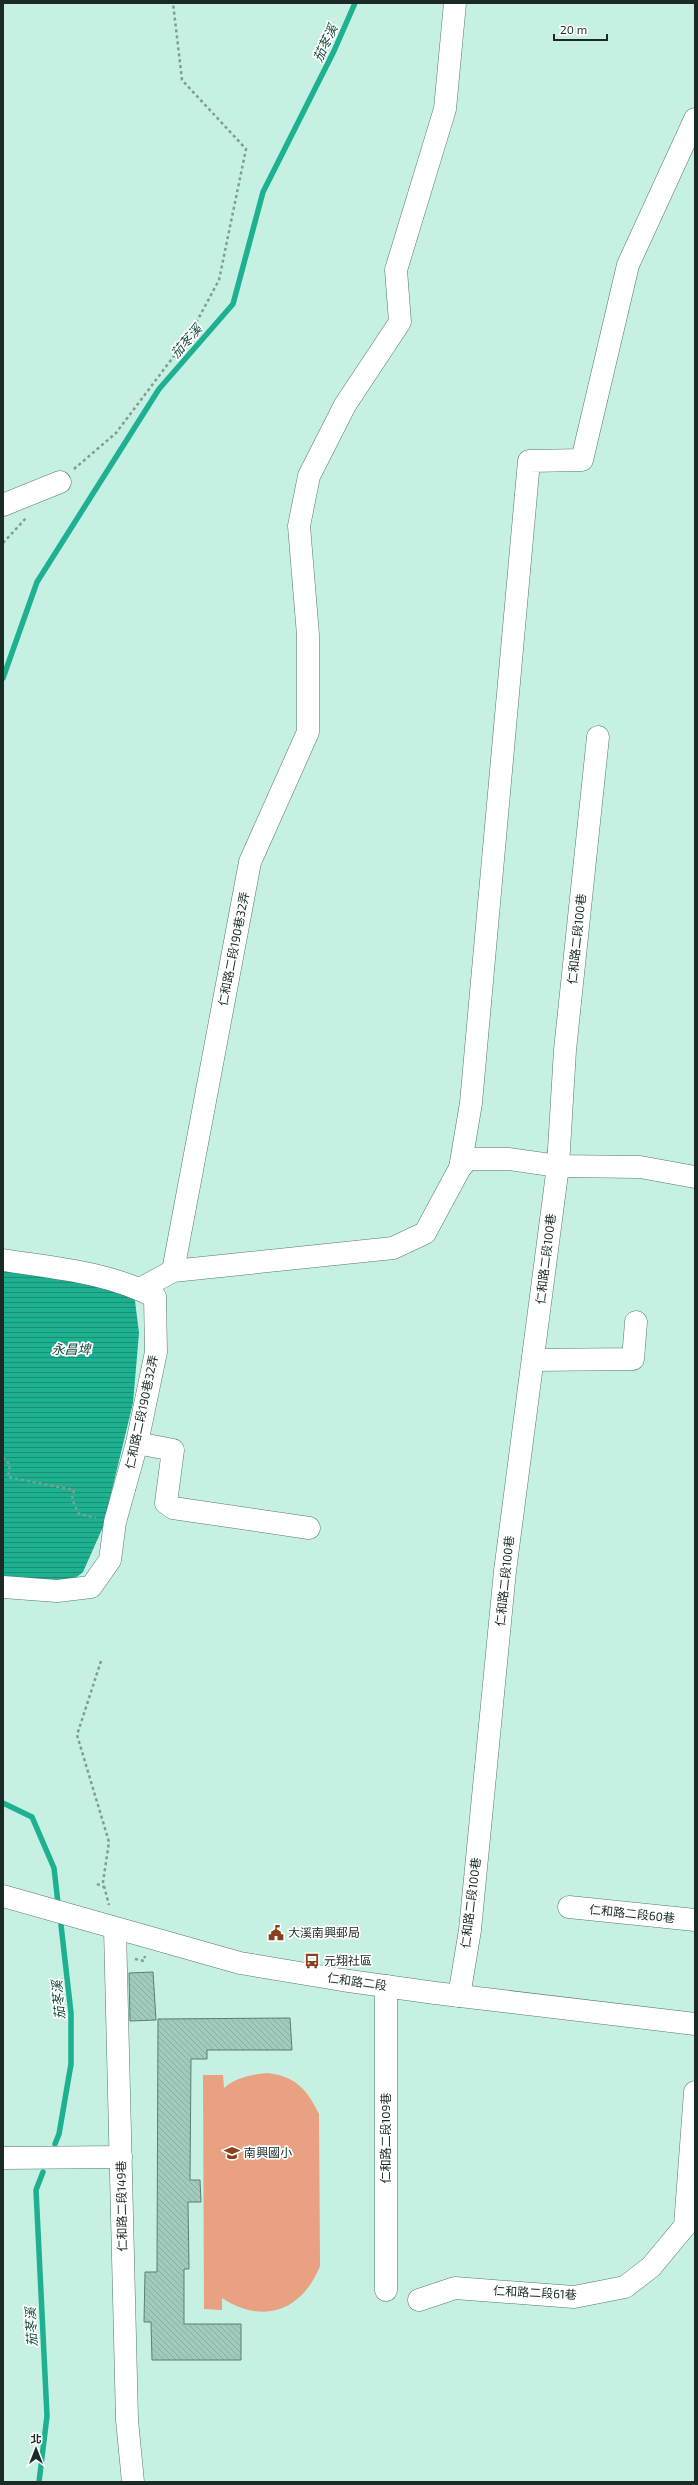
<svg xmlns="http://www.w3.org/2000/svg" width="698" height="2485" font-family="'Exo 2','Noto Sans TC',sans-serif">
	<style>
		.pitch { fill: #e8a181 }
		.water { fill: url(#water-rules) }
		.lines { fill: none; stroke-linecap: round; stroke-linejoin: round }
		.stream { stroke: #1db091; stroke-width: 5.5 }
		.building { fill: url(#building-back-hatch); stroke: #587f73 }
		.minor-casing { stroke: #53796d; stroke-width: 23 }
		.major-casing { stroke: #53796d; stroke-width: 23 }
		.path { stroke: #7e9d93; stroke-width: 2.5; stroke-dasharray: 3 3; stroke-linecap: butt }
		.minor { stroke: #fff; stroke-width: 22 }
		.major { stroke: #fff; stroke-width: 22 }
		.labels { text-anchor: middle; stroke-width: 3.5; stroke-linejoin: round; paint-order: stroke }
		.street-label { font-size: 12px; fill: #1a2a25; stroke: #fff }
		.poi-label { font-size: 12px; fill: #1a2a25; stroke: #fff; text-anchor: start }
		.water-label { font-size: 13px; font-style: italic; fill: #144c3e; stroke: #fff }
	</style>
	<defs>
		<pattern id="water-rules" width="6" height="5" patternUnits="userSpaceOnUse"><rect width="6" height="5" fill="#1db091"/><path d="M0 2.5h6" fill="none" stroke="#198f76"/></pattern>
		<pattern id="building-back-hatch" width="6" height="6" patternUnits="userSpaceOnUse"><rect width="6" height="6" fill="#a1cabd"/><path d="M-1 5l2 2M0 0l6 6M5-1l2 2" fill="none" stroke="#8aaea2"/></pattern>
	</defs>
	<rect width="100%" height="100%" fill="#c6f0e2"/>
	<path class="pitch" d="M267,2073C295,2076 307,2089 319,2114L320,2266C302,2311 263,2325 222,2298V2310L204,2309L203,2075H223L224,2088C237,2077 250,2075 267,2073Z"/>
	<polygon class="water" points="3,1266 134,1293 139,1333 133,1403 103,1527 83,1572 68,1584 3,1582"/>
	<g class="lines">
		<g class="stream">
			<polyline points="3,678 37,582 159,389 233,304 263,192 334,51 355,3"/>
			<polyline points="3,1803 32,1817 54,1868 58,1903"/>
			<polyline points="55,2144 59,2134 71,2064 71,2013 61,1925"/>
			<polyline points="39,2482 47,2416 36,2190 43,2172"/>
		</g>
	</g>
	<g class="building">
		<polygon points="153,1972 156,2020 130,2021 129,1973"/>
		<polygon points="290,2018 292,2050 207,2050 207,2059 191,2059 190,2180 200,2180 201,2202 188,2202 189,2269 184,2269 184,2324 241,2324 241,2360 152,2360 151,2322 144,2322 145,2272 157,2272 158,2019"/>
	</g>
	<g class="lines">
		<defs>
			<g id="minor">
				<polyline points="3,505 60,482"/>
				<polyline points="460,1168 471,1103 529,461 582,460 628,265 695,119"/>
				<path d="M3,1260C54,1268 109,1272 155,1297L156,1352L137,1443L115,1522L110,1560L91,1587L57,1591L3,1587"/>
				<polyline points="173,1271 250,862 308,732 308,635 299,526 309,476 345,405 400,322 396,270 445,109 455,3"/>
				<polyline points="140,1289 173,1271 393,1248 425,1233 460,1168 468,1159 508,1159 558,1166 640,1167 695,1177"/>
				<polyline points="533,1360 633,1359 636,1322"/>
				<polyline points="137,1443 173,1450 166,1503 173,1508 309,1528"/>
				<polyline points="569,1907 695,1920"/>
				<polyline points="115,1929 127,2420 133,2482"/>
				<polyline points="459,1996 470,1930 505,1571 558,1166 565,1050 598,737"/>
				<polyline points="3,2158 121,2157"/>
				<polyline points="386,2290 386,1986"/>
				<polyline points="419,2300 455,2288 574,2297 625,2287 651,2267 685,2226 695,2092"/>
			</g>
			<polyline id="major" points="3,1896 240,1963 342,1980 435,1993 695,2024"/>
		</defs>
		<use href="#minor" class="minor-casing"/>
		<use href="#major" class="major-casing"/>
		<g class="path">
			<polyline points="74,469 116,433 189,336 219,280 246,149 182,80 173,3"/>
			<polyline points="3,543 27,517"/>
			<polyline points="3,1457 10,1465 8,1477 74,1490 72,1499 79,1514 96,1518"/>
			<polyline points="101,1661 77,1735 109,1842 103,1882 109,1905"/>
			<polyline points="97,1884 104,1887"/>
			<polyline points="135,1959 144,1961 145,1956"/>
		</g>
		<use href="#minor" class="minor"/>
		<use href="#major" class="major"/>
	</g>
	<defs>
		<symbol id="civic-bare" viewBox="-9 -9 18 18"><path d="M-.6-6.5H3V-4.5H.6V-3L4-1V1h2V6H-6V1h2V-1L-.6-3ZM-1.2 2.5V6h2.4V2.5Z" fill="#88411e" stroke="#fff" stroke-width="2.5" paint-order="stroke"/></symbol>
		<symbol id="bus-bare" viewBox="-9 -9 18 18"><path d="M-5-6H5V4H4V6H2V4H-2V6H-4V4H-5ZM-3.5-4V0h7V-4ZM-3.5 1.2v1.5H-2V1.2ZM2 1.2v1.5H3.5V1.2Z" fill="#88411e" stroke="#fff" stroke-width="2.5" paint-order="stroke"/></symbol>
		<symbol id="school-bare" viewBox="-9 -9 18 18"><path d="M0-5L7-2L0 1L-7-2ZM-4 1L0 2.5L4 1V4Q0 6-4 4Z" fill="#88411e" stroke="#fff" stroke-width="2.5" paint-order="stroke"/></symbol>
	</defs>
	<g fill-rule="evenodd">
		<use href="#civic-bare" x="265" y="1922" width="22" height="22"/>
		<use href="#bus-bare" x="301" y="1950" width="22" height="22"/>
		<use href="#school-bare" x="221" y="2142" width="22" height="22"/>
	</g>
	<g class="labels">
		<g class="street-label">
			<text transform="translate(577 939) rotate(-84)" y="4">仁和路二段100巷</text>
			<text transform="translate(234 949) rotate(-79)" y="4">仁和路二段190巷32弄</text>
			<text transform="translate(546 1259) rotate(-83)" y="4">仁和路二段100巷</text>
			<text transform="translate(142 1412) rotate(-78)" y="4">仁和路二段190巷32弄</text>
			<text transform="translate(505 1581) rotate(-84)" y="4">仁和路二段100巷</text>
			<text transform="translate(471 1903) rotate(-83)" y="4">仁和路二段100巷</text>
			<text transform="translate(632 1914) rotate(6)" y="4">仁和路二段60巷</text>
			<text transform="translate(357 1982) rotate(8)" y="4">仁和路二段</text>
			<text transform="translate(386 2138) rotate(-90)" y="4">仁和路二段109巷</text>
			<text transform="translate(122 2206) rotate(-91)" y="4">仁和路二段149巷</text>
			<text transform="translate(535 2293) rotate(3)" y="4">仁和路二段61巷</text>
		</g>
		<g class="poi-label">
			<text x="288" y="1937">大溪南興郵局</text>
			<text x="324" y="1965">元翔社區</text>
			<text x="244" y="2157">南興國小</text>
		</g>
		<g class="water-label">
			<text transform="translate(325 43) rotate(-65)" y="5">茄苳溪</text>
			<text transform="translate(186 341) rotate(-49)" y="5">茄苳溪</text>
			<text x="71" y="1354">永昌埤</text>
			<text transform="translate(58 2000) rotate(-95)" y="5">茄苳溪</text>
			<text transform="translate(31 2327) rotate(-93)" y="5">茄苳溪</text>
		</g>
	</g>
	<rect width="698" height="2485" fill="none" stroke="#1a2a25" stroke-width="8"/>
	<g transform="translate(36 2449)" stroke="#ffffff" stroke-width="3" paint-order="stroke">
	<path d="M0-3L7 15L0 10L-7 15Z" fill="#1a2a25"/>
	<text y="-6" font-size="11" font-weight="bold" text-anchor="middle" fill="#1a2a25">北</text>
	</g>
	<path d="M554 34v6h53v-6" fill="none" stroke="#1a2a25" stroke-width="2"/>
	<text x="560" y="34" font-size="12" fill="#1a2a25" stroke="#ffffff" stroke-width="3" paint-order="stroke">20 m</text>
</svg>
